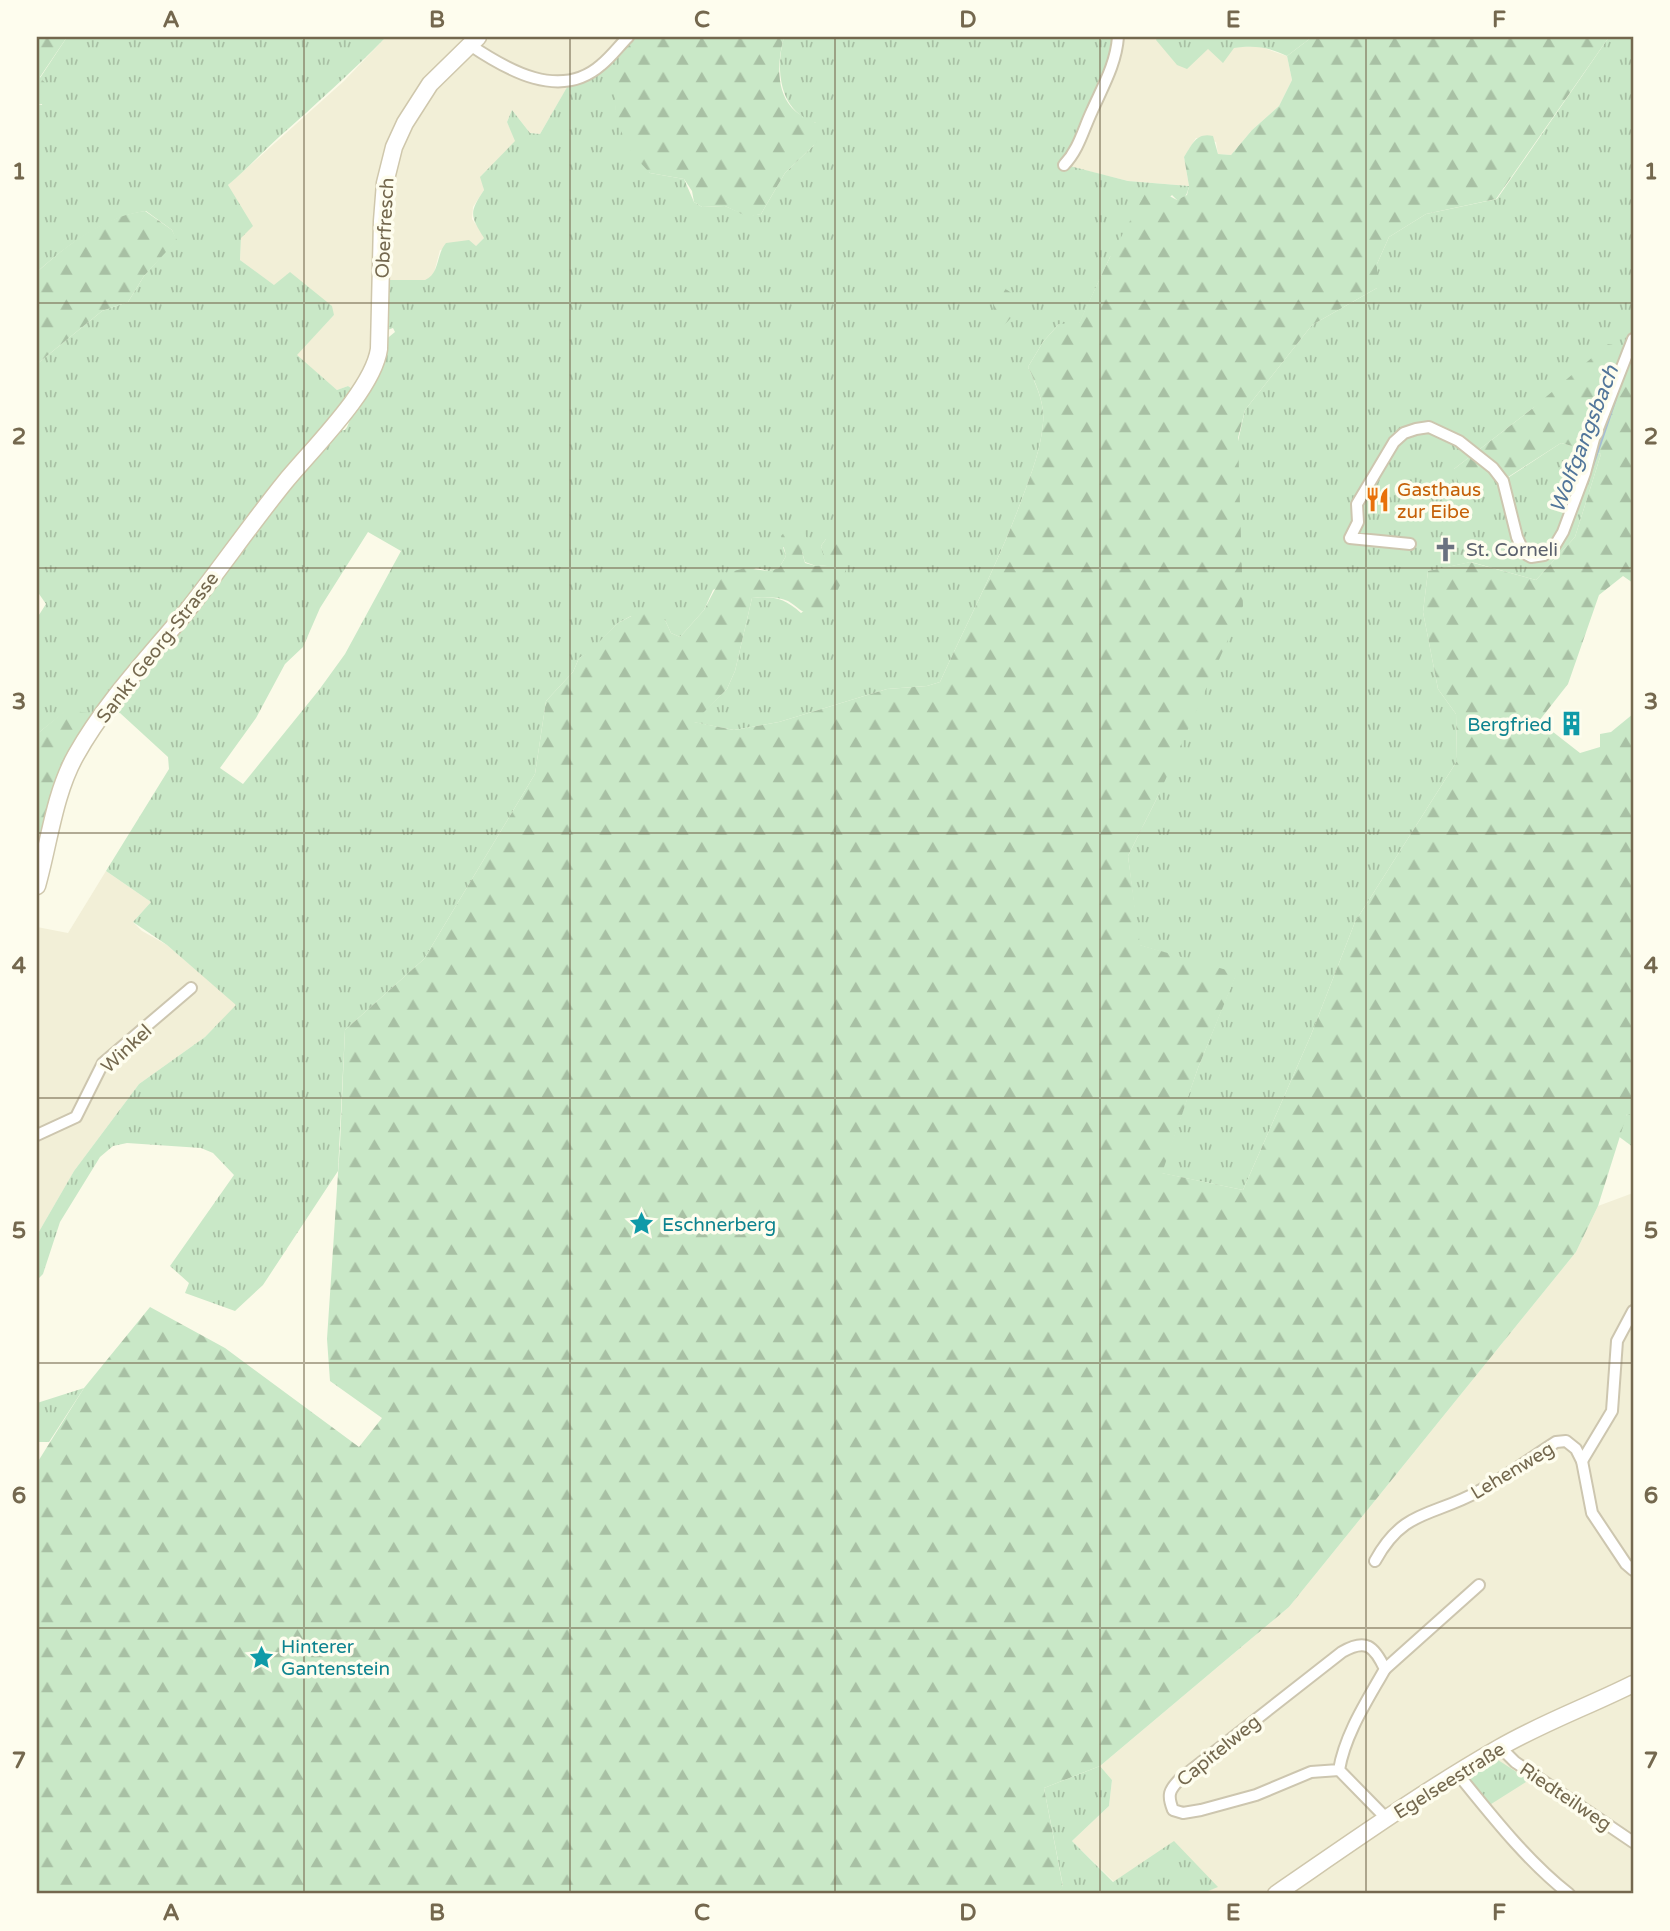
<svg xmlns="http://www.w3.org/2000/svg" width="1670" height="1931" font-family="'Varela Round',sans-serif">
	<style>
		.residential { fill: #f2efd7 }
		.grass { fill: url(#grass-tufts); fill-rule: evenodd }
		.forest { fill: url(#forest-firs) }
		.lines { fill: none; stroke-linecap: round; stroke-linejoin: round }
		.stream { stroke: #a4bdd5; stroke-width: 2.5 }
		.street-casing { stroke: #cdc6af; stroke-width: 14 }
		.secondary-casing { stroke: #cfc7ac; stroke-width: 19 }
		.street { stroke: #fff; stroke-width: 10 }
		.secondary { stroke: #fff; stroke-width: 16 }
		.grid { fill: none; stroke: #74684e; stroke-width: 2; stroke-opacity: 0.55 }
		.labels { text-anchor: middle; stroke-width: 7; stroke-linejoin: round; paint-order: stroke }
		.street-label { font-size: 19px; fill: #74684e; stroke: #fefdee }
		.food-label { font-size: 19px; fill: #c56008; stroke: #fefdee; text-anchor: start }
		.worship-label { font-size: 19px; fill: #5b616d; stroke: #fefdee; text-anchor: start }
		.culture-label { font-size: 19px; fill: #0d838f; stroke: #fefdee; text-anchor: start }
		.water-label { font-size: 21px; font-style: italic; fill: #52769a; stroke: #fefdee }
		.neatline { fill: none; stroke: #74684e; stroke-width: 2.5 }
		.grid-label { font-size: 23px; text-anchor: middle; font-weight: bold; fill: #74684e }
	</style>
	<defs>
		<pattern id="grass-tufts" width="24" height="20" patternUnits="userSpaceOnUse" patternTransform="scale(1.75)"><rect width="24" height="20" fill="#c9e8c7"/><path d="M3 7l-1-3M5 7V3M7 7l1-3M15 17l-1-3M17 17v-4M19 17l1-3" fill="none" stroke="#a8c0a4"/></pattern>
		<pattern id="forest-firs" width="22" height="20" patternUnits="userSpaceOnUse" patternTransform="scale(1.75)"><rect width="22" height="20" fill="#c9e8c7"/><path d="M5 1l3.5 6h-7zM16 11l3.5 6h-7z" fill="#a8c0a4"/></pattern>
	</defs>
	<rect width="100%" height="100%" fill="#fbfae8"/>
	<g class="residential">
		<polygon points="386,37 626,37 610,55 572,79 540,134 530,133 512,110 507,122 516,141 481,176 484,190 473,207 472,219 485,237 476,246 440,250 434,273 431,278 425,280 382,280 380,318 359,393 348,386 337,390 296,355 334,315 275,286 240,260 241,238 228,185 344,81"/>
		<polygon points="1118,37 1157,37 1156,40 1209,49 1258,46 1287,56 1292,80 1279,106 1252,130 1231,155 1218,154 1216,142 1196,138 1184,157 1189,186 1128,181 1064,165 1100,94 1109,88"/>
		<polygon points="106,871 151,902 133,922 142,931 167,945 237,1005 205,1037 139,1084 74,1171 37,1235 37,927 68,933"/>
		<polygon points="1633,1193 1633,1894 1201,1894 1217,1887 1114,1882 1072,1841 1109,1806 1112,1780 1100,1766 1289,1607 1576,1252 1598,1206"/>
	</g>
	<g class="grass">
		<path d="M67,37H386C352,72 316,104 279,137C261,153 246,170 228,185L253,226L241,238L240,260L274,285L290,272L332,306L334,315L297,355L337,390L348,386L357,392L84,728L66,711L37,734V618L46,604L37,591V364L102,311L128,302L144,276L176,240L172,230L146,211C106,216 66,246 37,272V105H42L43,81L40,78Z"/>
		<path d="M784,37H1115V47L1088,114L1062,164L1128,181L1189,186C1187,194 1186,199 1177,200L1172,195L1110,257L1079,324H1059L1043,342L1028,367C1036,385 1045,403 1043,423C1041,448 1032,472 1023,496C1000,560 968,620 940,682L927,686L887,689L779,722L734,730L693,722L727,689L735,671L752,598C774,596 784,598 801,613L839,587L826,539L821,546L828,565L816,566L805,562L802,552L783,547L786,556L779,568L769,571L756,568L713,590L704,610L680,637L671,633L665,620L631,616L618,623L589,653L579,658L573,672L546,701L535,774L424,959L345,1030L338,1171L263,1285L235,1311L185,1293L189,1283L170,1266L234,1175L213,1153L201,1148L127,1143L113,1146L100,1157L60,1222L43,1274L37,1280V1235L74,1171L139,1084L205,1037L236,1005L167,945L133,922L151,902L106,871L169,769L168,757L120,713L110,714L287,483L339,430H345L347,427L384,341L395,332L393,328L385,331L384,280H425C440,274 436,254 446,243L469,240L476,246L484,238C470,215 469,213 484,190L480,177L515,141L507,122L512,110L530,133L540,134L570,82L628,41L615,110L650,173L684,179L694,202L702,207L725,206L748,216L761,214L785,173L814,145L816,123C779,112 775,69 784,37ZM368,532L401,551L345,654L319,690L243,784L220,768L256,718L285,664L303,647L320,608Z"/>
		<path d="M1157,37H1312L1287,56C1268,47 1255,45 1234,48L1223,63L1208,49L1187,69L1177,65L1156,40Z"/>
		<polygon points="1609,37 1633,37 1633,348 1533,408 1454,469 1494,471 1506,479 1561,443 1601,454 1575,537 1536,580 1471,562 1428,571 1423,612 1438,689 1456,714 1457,761 1355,922 1311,1035 1243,1190 1161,1173 1198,1068 1236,974 1139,945 1128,856 1159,794 1245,410 1312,325 1377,288 1377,264 1389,237 1426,214 1497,199"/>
		<polygon points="1628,1113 1633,1115 1633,1147 1614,1133"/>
		<polygon points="84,1388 49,1442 37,1442 37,1403"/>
		<polygon points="1498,1760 1529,1780 1488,1806 1466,1779"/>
		<polygon points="1100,1766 1112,1780 1109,1806 1072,1841 1113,1882 1174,1841 1218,1887 1201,1894 1057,1894 1063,1886 1044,1788"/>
	</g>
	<g class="forest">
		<path d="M37,37H67L40,77C49,89 53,83 53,102L37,105Z"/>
		<path d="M630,37H784C778,59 775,89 792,108C800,117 812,120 821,126L822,135L814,145L785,173L761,214L748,217L725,206L702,207L694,202L692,191L684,179L650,173L633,155L620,129L615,111L616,70Z"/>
		<path d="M1312,37H1609L1496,199L1426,214L1389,237L1377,264V288L1312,325L1245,410L1238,438L1243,606L1159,794L1128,856L1140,945L1237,973L1198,1068L1162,1173L1243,1190L1311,1035L1355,922L1457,761L1456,714L1438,689L1423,612L1428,571L1470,562L1536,580L1575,537L1601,454L1561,443L1505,479L1494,471L1461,491L1454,469L1533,408L1608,344L1633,348V583L1623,576L1599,595L1568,684L1539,721L1580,753L1600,747V734L1611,732L1633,714V1115L1627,1114L1598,1206L1576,1252L1289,1607L1100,1766L1044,1788L1063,1887L1057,1894H37V1463L84,1388L150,1307L225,1348L359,1447L382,1418L330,1381L327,1339L340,1144L345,1030L424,959L535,774L546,701L573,672L579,658L589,652L618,623L641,611L656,612L665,620L671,633L680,637L704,610L723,574L745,568L769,571L779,568L786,556L781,536L789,527L797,523L803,528L807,539L802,552L805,563L816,566L827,565L821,546L826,539L832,536C836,538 839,538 842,541C857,555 838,594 827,607C824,610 818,613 813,616C800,612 798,607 788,601C777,596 763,597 752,598L735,671L727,689L694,722L734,730L779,722L887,689L927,686L940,682C968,620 1000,560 1023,496C1032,472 1041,448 1043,423C1045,403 1036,384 1028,367L1043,342L1059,324L1079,323L1110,257L1145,194L1156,189L1177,200L1187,195L1189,186L1184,157C1192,145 1196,132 1213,136L1218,154L1231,155L1252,130L1279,106L1292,80L1287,56Z"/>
		<path d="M145,211L172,230L177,240L144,276L128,302L102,311L37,364V272C67,245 104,216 145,211Z"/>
		<path d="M994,287C1019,287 1022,310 1004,325L995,323L992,296Z"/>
		<polygon points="66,710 89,713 37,861 37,734"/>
	</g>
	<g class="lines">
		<g class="stream">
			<polyline points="1592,468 1616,398"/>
			<polyline points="1575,514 1585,487"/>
		</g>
		<defs>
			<g id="street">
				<path d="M470,45C507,70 560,101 601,65C611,57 619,46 628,37"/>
				<path d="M1064,165C1079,149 1083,130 1092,111C1103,86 1116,64 1118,37"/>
				<polyline points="1410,544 1350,538 1358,522 1357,504 1394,442 1404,433 1416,429 1429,427 1459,441 1493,468 1503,481 1517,537 1524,553 1531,557 1544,555 1554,547 1563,532 1585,473 1594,439 1633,339"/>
				<polyline points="37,1135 76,1117 103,1063 191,988"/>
				<polyline points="1582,1461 1612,1411 1617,1341 1633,1311"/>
				<path d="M1375,1561C1404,1508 1433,1517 1479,1491C1506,1477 1531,1458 1556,1442L1566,1441L1576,1449L1582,1461L1592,1513L1626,1564L1633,1570"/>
				<polyline points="1385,1669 1479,1585"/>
				<polyline points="1500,1747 1515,1762 1633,1842"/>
				<path d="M1339,1770L1311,1772L1256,1795L1201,1810L1183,1813L1173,1810C1167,1795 1169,1790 1180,1779L1342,1652C1366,1638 1374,1646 1385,1669C1367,1701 1345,1734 1339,1770L1386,1818"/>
				<path d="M1457,1773C1492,1816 1526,1860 1569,1894"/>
			</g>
			<g id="secondary">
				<path d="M37,886C49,844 54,794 76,755C105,703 148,658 186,612C220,569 251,524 285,482C312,449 373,390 379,349L382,221L385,183L394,147L405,123L430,84L478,37"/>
				<path d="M1276,1894C1349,1844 1422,1792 1499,1748C1542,1723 1589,1706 1633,1684"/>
			</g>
		</defs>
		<use href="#street" class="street-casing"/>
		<use href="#secondary" class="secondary-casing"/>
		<use href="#street" class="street"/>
		<use href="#secondary" class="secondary"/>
	</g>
	<path class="grid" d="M304,37V1894M570,37V1894M835,37V1894M1100,37V1894M1366,37V1894M37,303H1633M37,568H1633M37,833H1633M37,1098H1633M37,1363H1633M37,1628H1633"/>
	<defs>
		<symbol id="restaurant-bare" viewBox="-9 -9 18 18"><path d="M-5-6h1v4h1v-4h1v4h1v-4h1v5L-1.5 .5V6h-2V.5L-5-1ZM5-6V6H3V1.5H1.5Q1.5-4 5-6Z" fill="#e8710a" stroke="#fefdee" stroke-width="2.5" paint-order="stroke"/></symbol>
		<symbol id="church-bare" viewBox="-9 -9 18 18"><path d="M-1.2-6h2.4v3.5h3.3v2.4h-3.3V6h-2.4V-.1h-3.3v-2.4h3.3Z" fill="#6b7280" stroke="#fefdee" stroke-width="2.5" paint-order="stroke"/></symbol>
		<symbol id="building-bare" viewBox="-9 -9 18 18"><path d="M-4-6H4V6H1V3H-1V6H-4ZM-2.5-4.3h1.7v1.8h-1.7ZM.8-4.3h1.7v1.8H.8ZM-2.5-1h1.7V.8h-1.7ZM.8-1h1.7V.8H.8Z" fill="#0f9aa8" stroke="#fefdee" stroke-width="2.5" paint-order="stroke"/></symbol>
		<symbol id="sight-bare" viewBox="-9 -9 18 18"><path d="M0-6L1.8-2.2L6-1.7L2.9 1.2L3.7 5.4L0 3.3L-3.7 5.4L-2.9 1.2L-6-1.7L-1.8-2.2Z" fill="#0f9aa8" stroke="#fefdee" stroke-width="2.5" paint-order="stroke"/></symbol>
	</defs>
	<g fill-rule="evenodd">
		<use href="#restaurant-bare" x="1360" y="482" width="35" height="35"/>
		<use href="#church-bare" x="1428" y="532" width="35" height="35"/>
		<use href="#building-bare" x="1554" y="706" width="35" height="35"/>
		<use href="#sight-bare" x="624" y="1206" width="35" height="35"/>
		<use href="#sight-bare" x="244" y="1640" width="35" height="35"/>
	</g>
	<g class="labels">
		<g class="street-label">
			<text transform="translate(384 228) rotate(-87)" y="7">Oberfresch</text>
			<text transform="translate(157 647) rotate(-52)" y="7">Sankt Georg-Strasse</text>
			<text transform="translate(126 1048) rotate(-43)" y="7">Winkel</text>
			<text transform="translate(1512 1470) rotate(-31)" y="7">Lehenweg</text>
			<text transform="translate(1218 1750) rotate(-39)" y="7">Capitelweg</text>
			<text transform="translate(1449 1780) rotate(-32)" y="7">Egelseestraße</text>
			<text transform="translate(1566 1796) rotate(34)" y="7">Riedteilweg</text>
		</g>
		<g class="food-label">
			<text x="1397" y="496">Gasthaus<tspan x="1397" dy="22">zur Eibe</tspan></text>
		</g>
		<g class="worship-label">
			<text x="1466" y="556">St. Corneli</text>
		</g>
		<g class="culture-label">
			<text x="1552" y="731" text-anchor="end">Bergfried</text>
			<text x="662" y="1231">Eschnerberg</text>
			<text x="281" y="1653">Hinterer<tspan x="281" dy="22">Gantenstein</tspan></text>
		</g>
		<g class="water-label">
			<text transform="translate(1584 439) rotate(-69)" y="7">Wolfgangsbach</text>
		</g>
	</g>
	<rect width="1670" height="1931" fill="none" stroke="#fefdee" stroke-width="77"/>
	<rect x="38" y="38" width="1594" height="1854" class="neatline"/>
	<g class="grid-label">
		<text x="171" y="27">A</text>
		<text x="437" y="27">B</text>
		<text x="702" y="27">C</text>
		<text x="968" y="27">D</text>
		<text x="1233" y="27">E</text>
		<text x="1499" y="27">F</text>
		<text x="19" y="179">1</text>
		<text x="1651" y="179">1</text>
		<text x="19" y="444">2</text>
		<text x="1651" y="444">2</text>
		<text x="19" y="709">3</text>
		<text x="1651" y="709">3</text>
		<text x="19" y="973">4</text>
		<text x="1651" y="973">4</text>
		<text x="19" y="1238">5</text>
		<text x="1651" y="1238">5</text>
		<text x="19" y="1503">6</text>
		<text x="1651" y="1503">6</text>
		<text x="19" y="1768">7</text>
		<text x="1651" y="1768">7</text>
		<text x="171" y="1920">A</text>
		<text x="437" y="1920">B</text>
		<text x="702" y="1920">C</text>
		<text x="968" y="1920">D</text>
		<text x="1233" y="1920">E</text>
		<text x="1499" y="1920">F</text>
	</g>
</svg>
